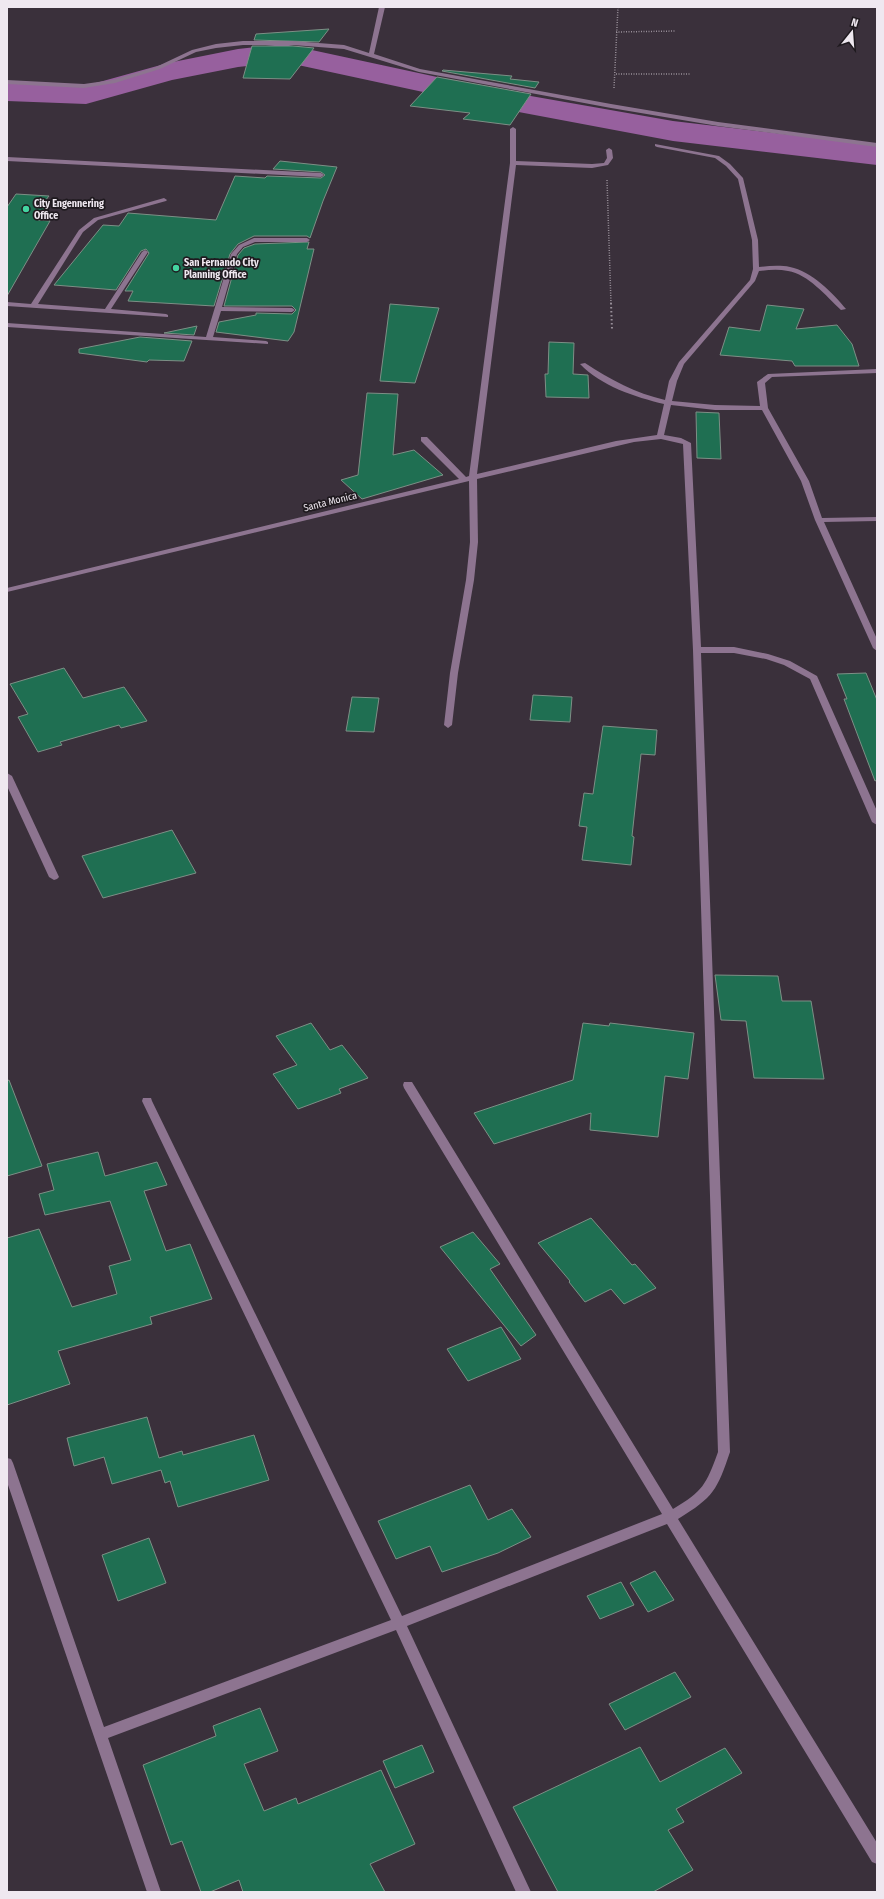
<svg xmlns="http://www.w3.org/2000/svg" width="884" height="1899" font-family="'Fira Sans Condensed',sans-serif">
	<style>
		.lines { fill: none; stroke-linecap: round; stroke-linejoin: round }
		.river { fill: #97609e; fill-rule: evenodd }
		.building { fill: #1f6f52; stroke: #7d8f86 }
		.path-far1 { stroke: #988f99; stroke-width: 1.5; stroke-dasharray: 1 1.5; stroke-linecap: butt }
		.path { stroke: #988f99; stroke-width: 2; stroke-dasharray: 1.5 2.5; stroke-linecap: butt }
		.minor { fill: #8d7490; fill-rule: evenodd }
		.poi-dot { fill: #43d4a0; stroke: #1f1a1f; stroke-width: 1.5 }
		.labels { text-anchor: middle; stroke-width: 3.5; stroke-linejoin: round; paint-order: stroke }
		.far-poi-label { font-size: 10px; font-weight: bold; fill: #efe8f0; stroke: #1f1a1f; text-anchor: start }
		.far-street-label { font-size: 10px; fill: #efe8f0; stroke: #1f1a1f }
	</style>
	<rect width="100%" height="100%" fill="#3a303b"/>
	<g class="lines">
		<polygon class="river" points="284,44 502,91 673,121 877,145 877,165 673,141 502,109 284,62 238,67 172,80 86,104 7,101 7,83 85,86 168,63 238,49"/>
	</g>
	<g class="building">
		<polygon points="329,29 319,42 254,40 256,34"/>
		<polygon points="252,46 293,46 314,48 290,79 243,78"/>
		<polygon points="443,70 512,76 510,79 539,82 535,88 442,71"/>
		<polygon points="437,77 531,94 510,125 463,119 470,113 410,106"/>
		<polygon points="280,161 337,167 323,201 310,238 307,236 254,236 238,244 230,254 214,306 128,301 133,291 125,291 149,253 146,249 141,251 116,290 54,285 103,225 119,226 128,213 216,220 235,176 265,178 267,176 321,178 325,175 321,172 273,169"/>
		<polygon points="16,194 49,196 45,201 50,201 38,220 50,221 7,296 7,207"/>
		<polygon points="309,242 307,249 314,249 294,332 288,341 216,332 219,322 256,315 256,313 292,314 296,310 292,306 224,306 238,255 244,248 255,244"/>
		<polygon points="390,304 439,308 415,383 380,381"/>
		<polygon points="767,305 804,309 796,329 837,325 852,344 859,366 795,366 792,361 720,355 729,327 760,331"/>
		<polygon points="197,326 194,335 164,333"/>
		<polygon points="140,337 192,341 184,361 149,360 147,362 79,353 79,349"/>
		<polygon points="549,342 574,343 573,374 588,375 589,398 546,397 545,374 548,374"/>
		<polygon points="367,393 398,394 393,455 414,450 443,475 362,499 341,480 358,475"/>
		<polygon points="696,412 719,413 721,459 697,458"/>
		<polygon points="64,668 83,698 124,687 147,721 121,728 119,725 60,742 62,745 38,752 18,717 28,714 10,684"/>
		<polygon points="866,673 877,700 877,780 875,781 844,699 847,699 837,674"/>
		<polygon points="533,695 572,697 570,722 530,720"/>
		<polygon points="352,697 379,698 374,732 346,731"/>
		<polygon points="603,726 657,730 655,755 641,754 632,836 634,837 631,865 582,860 587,827 579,826 584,793 593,794"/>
		<polygon points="172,830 196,873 103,898 82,856"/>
		<polygon points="715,975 778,976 782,1001 811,1001 824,1079 754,1078 746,1021 721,1020"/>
		<polygon points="311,1023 330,1050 342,1045 368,1078 339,1089 341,1093 298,1109 273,1074 297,1065 276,1036"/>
		<polygon points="583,1023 609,1026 610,1023 694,1033 688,1079 665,1076 658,1137 590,1130 591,1113 494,1144 474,1113 573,1080"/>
		<polygon points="9,1080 42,1166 7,1176 7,1081"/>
		<polygon points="98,1152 105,1176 157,1162 167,1185 144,1191 166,1251 190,1244 212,1299 150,1317 152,1324 58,1351 70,1384 7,1405 7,1238 39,1229 72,1307 117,1294 109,1266 131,1260 110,1201 45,1215 39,1194 54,1190 47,1164"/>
		<polygon points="591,1218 632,1265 635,1264 656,1288 624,1304 611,1289 585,1302 569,1282 570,1281 538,1243"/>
		<polygon points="473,1232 500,1264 490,1269 536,1335 521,1346 440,1247"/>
		<polygon points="501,1327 521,1359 468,1381 447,1349"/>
		<polygon points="147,1417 159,1458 182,1451 183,1455 254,1435 269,1480 178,1507 170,1481 165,1483 161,1470 112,1484 104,1457 74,1466 67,1438"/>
		<polygon points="470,1485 488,1520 512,1509 531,1537 498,1553 442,1572 430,1546 396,1559 378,1521"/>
		<polygon points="149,1538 166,1583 118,1601 102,1555"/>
		<polygon points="655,1571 674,1600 648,1612 630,1583"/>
		<polygon points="621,1582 634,1605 600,1619 587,1596"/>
		<polygon points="675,1672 691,1697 625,1730 609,1704"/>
		<polygon points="260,1708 278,1751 244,1764 264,1811 296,1798 298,1804 381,1770 415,1844 370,1864 385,1892 243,1892 239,1880 210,1892 201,1892 182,1841 171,1845 143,1765 216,1736 213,1726"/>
		<polygon points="422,1745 434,1772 395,1788 383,1761"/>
		<polygon points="640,1747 660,1782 725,1748 742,1773 676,1809 684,1822 668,1830 693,1870 653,1892 558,1892 513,1807"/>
	</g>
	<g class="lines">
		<g class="path-far1">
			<polyline points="616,32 676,31"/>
			<polyline points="616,74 691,74"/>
			<polyline points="614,88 618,7"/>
			<polyline points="607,180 611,304"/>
		</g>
		<polyline class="path" points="611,303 612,329"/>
		<g class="minor">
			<polygon points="379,7 385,7 374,54 420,69 611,104 718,122 877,143 877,147 718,126 611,108 419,72 344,49 293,45 243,45 216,48 196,52 160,69 115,83 84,88 7,84 7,80 84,84 112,80 156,67 192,50 216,44 243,41 293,41 344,45 369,53"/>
			<path d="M513,127L516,129V161L592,164L604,163L607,158L606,150L609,148L612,150L613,158L608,165L592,168L516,165L477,474L616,441L657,435L664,404C635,397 601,386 580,364L585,363C611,380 635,393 665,400L669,381L679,362L750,280L753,269L752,240L738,179L726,166L715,158L657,147L655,146V144L719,156L730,164L743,178L758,240L759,267C769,266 780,265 790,267C811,271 833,293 846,309L841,310C826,296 808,274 788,271C778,269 768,270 759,271L755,281L684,364L677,381L672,401L715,405L760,406L757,382L768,374L877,369V373L772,377L765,383L768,408L809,481L822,518L877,517V521L824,522L877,639V651L873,648L815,520L801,481L762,410H715L671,405L664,435L681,438L691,443L701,647H734L768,654L790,661L817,676L877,811V825L872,822L810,679L784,665L766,659L734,653H701L730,1452C717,1490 714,1497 678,1519L877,1843V1864L872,1862L667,1524L407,1626L531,1892H516L396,1630L108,1738L161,1892H147L7,1482V1458L11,1459L13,1463L104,1727L391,1620L142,1101L143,1098H151L152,1101L402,1616L662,1514L404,1088L403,1085L404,1082H412L673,1509C703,1491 706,1485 718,1452L693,650L683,444L661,439L634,442L477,479L478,542L474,580L458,673L452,725L448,728L444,725L450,673L466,580L470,542L469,481L7,592V588L459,479L421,441V437H427L466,477L469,476L510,163V129Z"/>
			<polygon points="7,157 321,173 324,175 321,177 7,161"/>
			<polygon points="164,198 167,200 166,201 98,220 83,232 38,304 105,309 142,252 145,250 148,252 111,309 166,314 168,315 168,317 7,306 7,302 31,304 79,230 94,218"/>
			<polygon points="254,238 307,238 310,240 307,242 255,242 243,247 237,254 222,307 292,308 295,310 292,312 221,311 213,337 266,341 268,342 268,344 7,327 7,323 206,337 231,254 239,245"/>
			<polygon points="7,773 12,776 59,877 57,879 54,880 49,877 7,786"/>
		</g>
	</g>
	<g class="poi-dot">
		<circle cx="26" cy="209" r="4"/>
		<circle cx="176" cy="268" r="4"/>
	</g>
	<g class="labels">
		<g class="far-poi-label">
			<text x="34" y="207">City Engennering<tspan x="34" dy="12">Office</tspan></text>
			<text x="184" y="266">San Fernando City<tspan x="184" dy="12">Planning Office</tspan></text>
		</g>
		<g class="far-street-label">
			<text transform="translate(330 501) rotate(-14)" y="4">Santa Monica</text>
		</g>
	</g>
	<rect width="884" height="1899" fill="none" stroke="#efe8f0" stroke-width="16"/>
	<g transform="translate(852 32) rotate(17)" stroke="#1f1a1f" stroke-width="3" paint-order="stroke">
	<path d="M0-3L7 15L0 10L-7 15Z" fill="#efe8f0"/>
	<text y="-6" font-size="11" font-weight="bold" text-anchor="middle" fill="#efe8f0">N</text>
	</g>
</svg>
